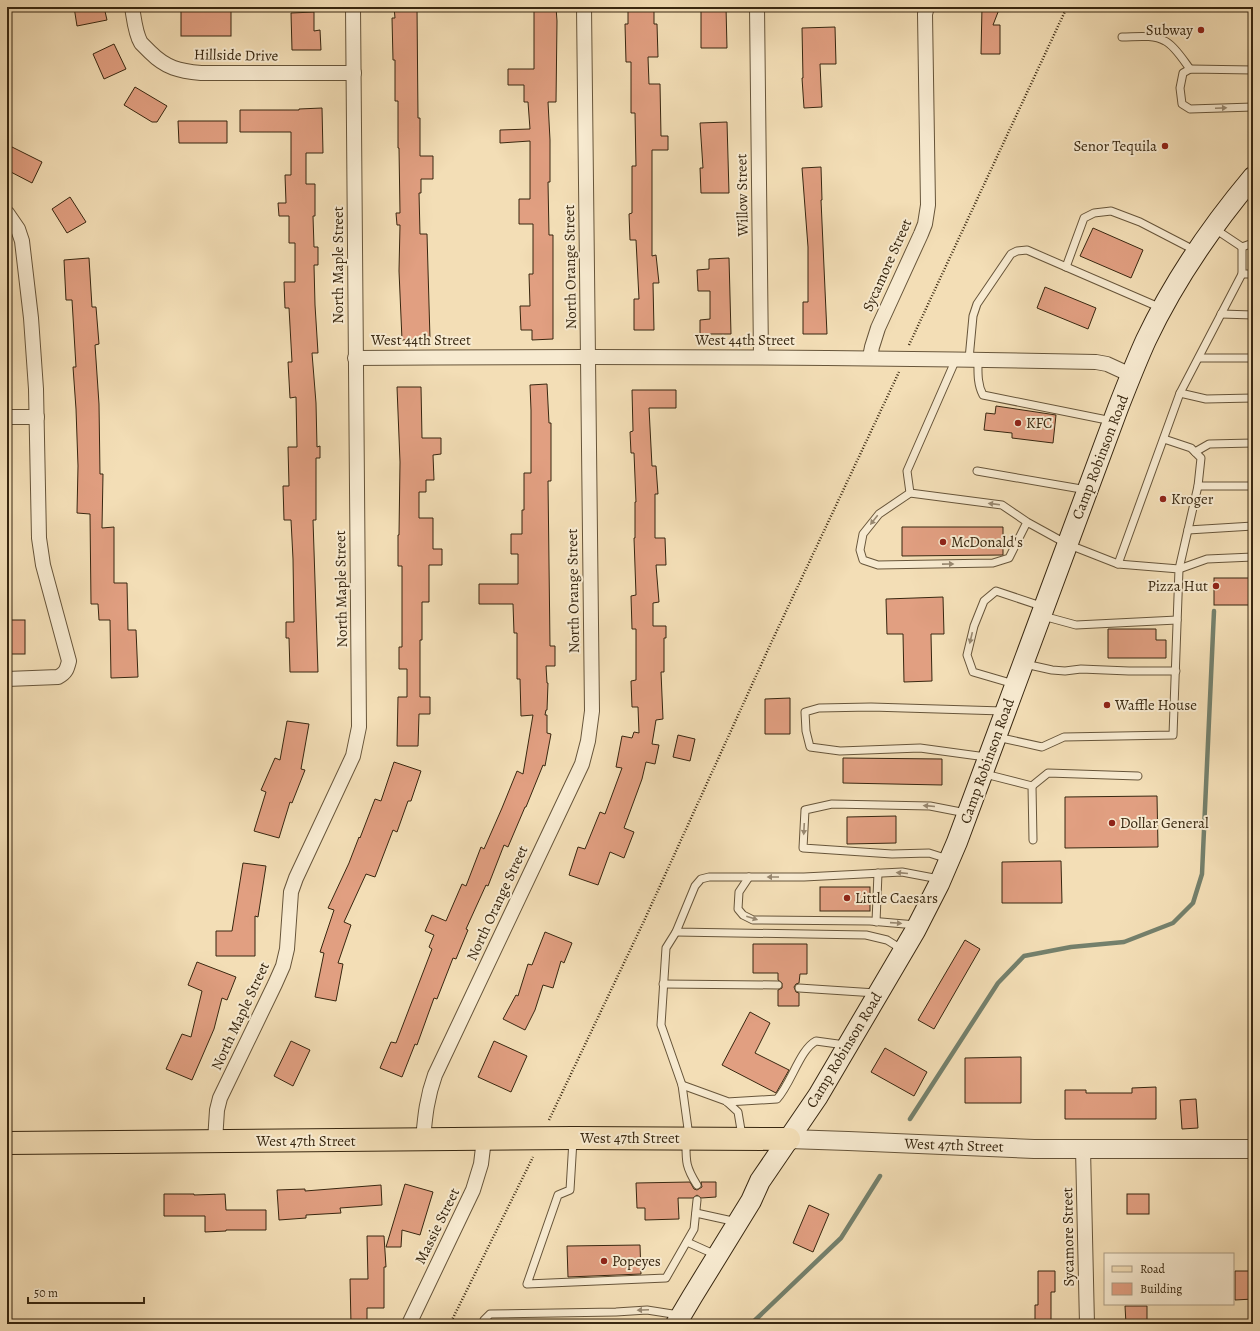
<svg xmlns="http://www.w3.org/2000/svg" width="1260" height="1331" font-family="Alegreya,serif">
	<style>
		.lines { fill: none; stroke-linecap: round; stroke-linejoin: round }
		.stream { stroke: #74806c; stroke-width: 4.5 }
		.building { fill: #e19f81; stroke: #382710 }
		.service-casing { stroke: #67553a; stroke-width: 9 }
		.minor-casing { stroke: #67553a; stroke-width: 16 }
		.tertiary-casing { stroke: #67553a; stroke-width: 20 }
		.secondary-casing { stroke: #382710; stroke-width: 22 }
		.primary-casing { stroke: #382710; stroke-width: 24 }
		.path { stroke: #382710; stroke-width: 2.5; stroke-dasharray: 1 2; stroke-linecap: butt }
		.service { stroke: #f7ead0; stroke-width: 7 }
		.minor { stroke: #f7ead0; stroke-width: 14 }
		.tertiary { stroke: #f7ead0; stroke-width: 18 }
		.secondary { stroke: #f7ead0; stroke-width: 20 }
		.primary { stroke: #f3deb6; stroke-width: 22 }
		.oneway { fill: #988870 }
		.poi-dot { fill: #8f2418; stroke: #f7ead0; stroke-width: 1.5 }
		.labels { text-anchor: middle; stroke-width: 4; stroke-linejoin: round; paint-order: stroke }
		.poi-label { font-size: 15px; fill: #382710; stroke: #f7ead0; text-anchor: start }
		.street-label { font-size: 15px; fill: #382710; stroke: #f7ead0 }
	</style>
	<rect width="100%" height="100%" fill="#f3deb6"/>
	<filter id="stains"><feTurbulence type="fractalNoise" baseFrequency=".005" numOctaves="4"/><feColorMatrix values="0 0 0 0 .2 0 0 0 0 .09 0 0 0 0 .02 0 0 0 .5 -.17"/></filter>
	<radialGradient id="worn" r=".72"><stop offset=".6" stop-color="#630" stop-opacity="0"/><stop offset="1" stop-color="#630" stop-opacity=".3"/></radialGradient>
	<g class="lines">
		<g class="stream">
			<polyline points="910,1119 998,983 1024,956 1071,947 1124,942 1173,923 1193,903 1202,874 1214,611"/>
			<polyline points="751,1324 841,1238 880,1176"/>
		</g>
	</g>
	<g class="building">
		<polygon points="74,7 104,7 107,20 77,26"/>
		<polygon points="394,7 417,7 418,118 420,118 420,156 433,156 433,179 421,179 421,193 419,193 420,234 427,234 430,339 402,340 399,271 400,225 397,225 396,213 400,213 399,148 398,148 398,101 395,101 395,60 393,60 392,18 395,18"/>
		<polygon points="534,7 556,7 557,21 556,102 548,102 550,140 550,182 548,182 549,235 553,235 553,339 532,340 532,330 521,330 520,306 530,306 529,274 533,274 533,224 519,224 519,199 530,199 530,141 500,143 500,130 530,129 528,102 524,102 524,85 508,85 508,69 534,69"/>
		<polygon points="628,7 654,7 654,24 657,24 658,57 648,57 649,84 660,84 661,136 668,136 668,150 652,150 652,256 656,255 659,283 653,283 654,330 634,330 634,299 639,299 636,240 630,240 629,214 632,213 632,166 636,166 635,113 631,113 631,62 626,62 625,24 628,24"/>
		<polygon points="701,7 726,7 727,48 701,48"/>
		<polygon points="982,7 1000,7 993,25 1000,25 1000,54 981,54"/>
		<rect x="181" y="10" width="50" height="26"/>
		<polygon points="314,12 314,31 320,30 321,50 292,50 291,13"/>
		<polygon points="835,27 836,64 820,64 822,107 804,108 802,78 803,78 802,28"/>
		<polygon points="114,44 126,69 104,79 93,54"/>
		<polygon points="135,87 167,106 157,122 152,122 124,105"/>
		<polygon points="322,108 323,153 306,153 306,184 315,184 315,216 313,216 314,247 318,247 318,265 314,265 315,305 318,353 312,353 316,403 317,447 320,446 320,458 316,458 316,520 313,520 318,672 290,672 289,638 286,638 286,622 294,622 293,559 291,520 284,520 283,486 289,486 288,447 297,447 296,397 290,398 288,362 292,362 289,308 285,308 284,282 295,282 295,243 289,243 289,216 279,216 278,203 286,203 285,175 291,175 291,132 240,132 240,110 299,110 299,109"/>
		<polygon points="178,121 227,121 227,143 179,143"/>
		<polygon points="727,122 729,193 701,193 700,168 703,168 700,123"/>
		<polygon points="10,146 42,162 32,183 7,170 7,153"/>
		<polygon points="821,167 822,200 821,200 827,334 803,334 803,302 808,302 808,247 802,168"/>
		<polygon points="70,197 86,222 67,233 52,209"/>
		<polygon points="1093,228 1143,250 1131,278 1080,256"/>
		<polygon points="89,258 92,307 96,307 99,344 95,345 99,404 100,474 103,474 102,528 114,527 114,583 127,583 128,630 136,630 138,677 111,678 110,620 99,620 98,604 91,604 90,514 77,513 78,466 76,409 73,367 76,367 72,300 66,300 64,260"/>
		<polygon points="729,258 731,334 700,334 700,320 710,319 710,291 698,291 697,270 709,269 709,259"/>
		<polygon points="1045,287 1096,308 1088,329 1037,308"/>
		<polygon points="547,384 549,423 551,423 551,481 548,481 550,646 555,646 555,666 546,666 547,683 548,683 547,710 546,710 545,715 547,715 547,733 551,734 545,766 543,765 526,807 525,807 508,847 504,845 488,886 486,885 466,929 468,930 456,959 453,958 437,999 434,998 417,1045 415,1044 402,1077 380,1068 391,1042 396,1043 432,949 429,947 434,935 425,931 432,915 446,921 462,884 466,886 481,847 484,849 502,808 517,771 523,774 533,715 521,716 520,679 517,679 517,633 514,633 513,604 479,604 479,584 518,584 518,554 511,554 511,534 522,534 522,510 524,510 524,473 531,473 531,410 530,385"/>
		<polygon points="397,387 421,387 422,438 441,438 441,454 433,455 434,480 426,480 426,492 419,492 419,518 433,518 433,549 442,549 442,565 429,565 429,602 422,602 422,640 420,640 420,697 430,697 430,714 419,714 418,746 397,746 398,697 407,697 407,669 399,669 399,647 402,647 402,566 398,566 398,535 399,535 400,462"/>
		<polygon points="632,390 676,390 676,408 649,408 652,466 656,466 658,494 655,494 655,538 665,538 666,565 656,565 659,602 653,603 653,626 666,626 666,638 664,638 664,672 661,672 663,719 656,720 652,744 659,745 655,764 646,762 642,779 624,828 634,832 624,858 610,852 598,885 569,875 578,847 585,849 600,812 605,814 622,768 616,767 622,736 632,738 634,732 639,733 638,707 632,707 631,681 636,680 636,629 632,629 631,596 636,595 634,538 635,538 635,502 636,502 634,453 631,453 630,432 633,431"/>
		<polygon points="996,406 1056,415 1053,443 1012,438 1012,433 984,430 986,413 995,414"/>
		<polygon points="902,527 1003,527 1003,555 902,556"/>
		<rect x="1214" y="578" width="39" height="27"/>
		<polygon points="943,597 944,634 931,634 932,681 904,682 903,634 887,634 886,599"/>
		<rect x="7" y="620" width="18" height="34"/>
		<polygon points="1108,629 1156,629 1156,640 1166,640 1166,658 1108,658"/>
		<polygon points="790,698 790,734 765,734 765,699"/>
		<polygon points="287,721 309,724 301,769 305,770 292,803 290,802 279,838 254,831 266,792 261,790 275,758 280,760"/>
		<polygon points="678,735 695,739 690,761 673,757"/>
		<polygon points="843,758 942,759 942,785 843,783"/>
		<polygon points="394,762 421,771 411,801 408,801 397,832 393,830 375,877 366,874 344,922 351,925 338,963 343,964 336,1001 315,997 324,953 320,952 334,910 328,908 349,863 359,837 360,838 375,799 381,801"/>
		<polygon points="1157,796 1158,847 1065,848 1065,797"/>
		<polygon points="896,816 896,843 847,844 847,817"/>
		<polygon points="1061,861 1062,903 1002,903 1002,862"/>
		<polygon points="243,863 266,866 258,917 255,916 255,956 216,956 216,931 232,931"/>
		<rect x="820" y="887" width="50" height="24"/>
		<polygon points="545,932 572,943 564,963 561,961 553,988 543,985 535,1010 525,1030 503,1019 516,995 518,996 528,964 532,965"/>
		<polygon points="965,940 980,949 934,1029 918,1020"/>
		<polygon points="753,944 807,944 807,974 800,974 799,983 796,984 794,987 796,992 799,993 799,1006 778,1006 778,990 782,988 782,983 778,980 778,973 753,973"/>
		<polygon points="197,962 236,977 227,1000 222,998 214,1029 192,1080 166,1069 182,1034 191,1037 202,991 188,985"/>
		<polygon points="750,1012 770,1023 755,1053 789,1070 776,1093 722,1065"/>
		<polygon points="291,1041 310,1050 293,1086 274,1076"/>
		<polygon points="494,1041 527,1056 511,1092 478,1077"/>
		<polygon points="885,1048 927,1072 914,1096 871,1072"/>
		<polygon points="1021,1057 1021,1103 965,1103 965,1058"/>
		<polygon points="1156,1087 1156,1119 1065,1119 1065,1090 1086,1090 1086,1093 1132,1093 1132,1088"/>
		<polygon points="1196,1099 1198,1128 1182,1129 1180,1100"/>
		<polygon points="690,1182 694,1189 697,1190 702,1187 701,1182 716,1182 716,1197 701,1198 697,1195 693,1198 678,1198 679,1219 645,1220 645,1208 637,1208 636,1183"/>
		<polygon points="405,1184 433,1192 420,1235 402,1230 401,1247 386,1247"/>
		<polygon points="381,1185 382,1205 340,1208 341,1213 306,1215 306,1218 279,1220 277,1190 305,1189 305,1191"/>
		<polygon points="164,1194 194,1194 194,1195 225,1194 226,1210 266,1210 266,1230 226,1230 226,1231 205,1232 205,1216 164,1216"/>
		<rect x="1127" y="1194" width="22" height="20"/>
		<polygon points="809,1205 829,1214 813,1252 793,1243"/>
		<polygon points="367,1236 384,1236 386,1267 384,1267 384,1308 367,1308 367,1324 351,1324 350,1279 368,1279"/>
		<polygon points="640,1245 641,1274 568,1277 567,1246"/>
		<polygon points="1038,1271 1055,1271 1055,1292 1051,1292 1051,1324 1035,1324 1035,1305 1038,1305"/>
		<polygon points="1235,1271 1253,1271 1253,1299 1235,1300"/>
		<polygon points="1125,1306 1147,1306 1147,1324 1126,1324"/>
	</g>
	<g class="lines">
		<defs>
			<g id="service">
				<path d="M1122,37C1136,37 1152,34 1165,41C1174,45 1184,61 1190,69"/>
				<polyline points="1253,70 1190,69 1183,73 1180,88 1182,104 1190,109 1253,107"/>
				<polyline points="1215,229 1242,247 1253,243"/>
				<polyline points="1066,267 1084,218 1094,213 1111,211 1140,222 1196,251"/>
				<polyline points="1242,274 1253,274"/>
				<polyline points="1221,314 1253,315"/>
				<polyline points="1199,358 1253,358"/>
				<polyline points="969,359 973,316 977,304 1011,254 1017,251 1027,250 1161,308"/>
				<path d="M978,359C978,371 977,384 983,395L1112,421"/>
				<polyline points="1180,393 1206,399 1253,398"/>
				<polyline points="1164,439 1191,448 1201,458 1198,486 1179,569"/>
				<polyline points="1195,452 1209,444 1253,443"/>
				<polyline points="977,471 1087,490"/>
				<polyline points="1198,486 1253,486"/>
				<polyline points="910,493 907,471 956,359"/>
				<polyline points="1027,522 1009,558 993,563 878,565 863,560 860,550 863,534 879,514 910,493 1002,505 1027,522 1067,544 1118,564 1180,393 1242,274 1242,247"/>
				<polyline points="1188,530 1253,526"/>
				<polyline points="1179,569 1207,559 1253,557"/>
				<polyline points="1043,616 1076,625 1177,620"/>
				<polyline points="1025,664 1052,670 1065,671 1081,669 1129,671 1176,671"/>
				<polyline points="1014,684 973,672 967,655 974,626 984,601 996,591 1044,607"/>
				<polyline points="997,737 1042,747 1064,737 1173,735 1179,569 1118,564"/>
				<polyline points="986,757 920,748 840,751 810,747 806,731 805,712 819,708 871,707 1003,711"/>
				<polyline points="985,774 1032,786 1033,840"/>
				<polyline points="1032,786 1048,773 1138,776"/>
				<polyline points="948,859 929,853 892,854 803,848 805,810 832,804 930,806 966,813"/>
				<polyline points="749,877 739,892 738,909 743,915 753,920 870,921 916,925"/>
				<polyline points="876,922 878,873"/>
				<polyline points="676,932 666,948 661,1025 682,1085 689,1136"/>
				<polyline points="903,950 887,940 866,935 676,932 695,886 701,879 709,877 804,877 902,872 939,879"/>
				<polyline points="663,984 778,985"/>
				<polyline points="799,988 876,993"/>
				<polyline points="682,1085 726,1101 738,1112 742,1136"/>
				<path d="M727,1102L777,1099C791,1084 800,1049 816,1041L845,1045"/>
				<polyline points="573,1140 570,1190 558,1195 527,1284 666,1278 694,1229 697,1200"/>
				<path d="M686,1140C686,1161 685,1166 697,1185"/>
				<polyline points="696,1213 737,1222"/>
				<polyline points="687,1242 716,1255"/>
				<polyline points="482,1324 484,1320 490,1314 616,1312 647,1310 679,1315"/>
			</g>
			<g id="minor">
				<path d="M132,7C134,18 135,33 141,43C144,46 147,49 150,52C166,68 179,71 201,73H354"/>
				<polyline points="757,7 761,357"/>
				<path d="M7,213L18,229L22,241L31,318L36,389L39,538L43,565L69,661C67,669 66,673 58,677L7,679"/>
				<polyline points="870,357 872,347 878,328 921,234 925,224 928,205 925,14 927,7"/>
				<path d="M355,358C602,356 849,357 1096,362L1107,364L1131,375"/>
				<polyline points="7,417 37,417"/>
				<path d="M423,1140C425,1116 427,1097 435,1075L582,764L588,741L592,711L584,7"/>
				<polyline points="215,1141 217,1110 220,1098 275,984 283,966 287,949 291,892 296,878 353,756 359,727 353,7"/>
				<polyline points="1083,1149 1087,1324"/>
				<polyline points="409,1324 473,1190 481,1164 484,1139"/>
			</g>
			<polyline id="tertiary" points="789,1139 848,1141 1034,1149 1253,1149"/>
			<path id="secondary" d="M676,1324L692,1297L751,1201L760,1181L818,1096L915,931L939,884L957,842L1118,408C1127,385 1136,362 1146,340C1174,281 1211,227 1253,177"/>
			<polyline id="primary" points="7,1143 573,1138 789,1139"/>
		</defs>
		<use href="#service" class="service-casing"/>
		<use href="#minor" class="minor-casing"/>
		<use href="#tertiary" class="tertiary-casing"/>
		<use href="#secondary" class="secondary-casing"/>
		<use href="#primary" class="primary-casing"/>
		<g class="path">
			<polyline points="909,345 1067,7"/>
			<polyline points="549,1120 644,921 772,641 899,372"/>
			<polyline points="450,1324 533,1157"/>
		</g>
		<use href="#service" class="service"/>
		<use href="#minor" class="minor"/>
		<use href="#tertiary" class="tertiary"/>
		<use href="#secondary" class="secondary"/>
		<use href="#primary" class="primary"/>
	</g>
	<defs><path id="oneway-solid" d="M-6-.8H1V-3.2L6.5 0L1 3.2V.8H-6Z"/></defs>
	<g class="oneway">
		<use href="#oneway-solid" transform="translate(1221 108) rotate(-2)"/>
		<use href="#oneway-solid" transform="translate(994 504) rotate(-173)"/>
		<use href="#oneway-solid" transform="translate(874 520) rotate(128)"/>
		<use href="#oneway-solid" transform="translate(948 564) rotate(-1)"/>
		<use href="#oneway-solid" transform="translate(971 638) rotate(103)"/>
		<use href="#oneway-solid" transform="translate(929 806) rotate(-175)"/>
		<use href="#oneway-solid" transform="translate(804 829) rotate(93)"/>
		<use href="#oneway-solid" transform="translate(902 873) rotate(-175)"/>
		<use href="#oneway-solid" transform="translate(773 877) rotate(180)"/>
		<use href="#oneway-solid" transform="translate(752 918) rotate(17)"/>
		<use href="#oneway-solid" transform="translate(896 923) rotate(4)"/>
		<use href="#oneway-solid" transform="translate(643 1310) rotate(178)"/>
	</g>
	<g class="poi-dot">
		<circle cx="1201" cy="30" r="4"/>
		<circle cx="1165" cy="146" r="4"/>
		<circle cx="1018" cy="423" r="4"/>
		<circle cx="1163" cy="499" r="4"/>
		<circle cx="943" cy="542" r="4"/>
		<circle cx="1216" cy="586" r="4"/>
		<circle cx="1107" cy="705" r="4"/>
		<circle cx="1112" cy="823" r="4"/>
		<circle cx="847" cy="898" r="4"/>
		<circle cx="604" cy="1261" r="4"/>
	</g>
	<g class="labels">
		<g class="poi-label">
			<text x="1193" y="35" text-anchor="end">Subway</text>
			<text x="1157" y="151" text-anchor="end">Senor Tequila</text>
			<text x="1026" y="428">KFC</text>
			<text x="1171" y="504">Kroger</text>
			<text x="951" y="547">McDonald's</text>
			<text x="1208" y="591" text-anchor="end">Pizza Hut</text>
			<text x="1115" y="710">Waffle House</text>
			<text x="1120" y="828">Dollar General</text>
			<text x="855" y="903">Little Caesars</text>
			<text x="612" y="1266">Popeyes</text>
		</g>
		<g class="street-label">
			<text transform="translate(236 55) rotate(1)" y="5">Hillside Drive</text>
			<text transform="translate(742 195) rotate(-91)" y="5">Willow Street</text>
			<text transform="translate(338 265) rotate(-90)" y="5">North Maple Street</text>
			<text transform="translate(887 265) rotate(-66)" y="5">Sycamore Street</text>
			<text transform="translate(570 267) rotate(-91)" y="5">North Orange Street</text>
			<text x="421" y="345">West 44th Street</text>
			<text x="745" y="345">West 44th Street</text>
			<text transform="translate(1100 457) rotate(-69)" y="5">Camp Robinson Road</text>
			<text transform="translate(341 589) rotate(-91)" y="5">North Maple Street</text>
			<text transform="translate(573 591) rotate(-91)" y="5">North Orange Street</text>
			<text transform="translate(987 761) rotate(-70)" y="5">Camp Robinson Road</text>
			<text transform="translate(497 903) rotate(-65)" y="5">North Orange Street</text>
			<text transform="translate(240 1016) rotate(-65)" y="5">North Maple Street</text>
			<text transform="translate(844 1050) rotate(-59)" y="5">Camp Robinson Road</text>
			<text x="630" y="1143">West 47th Street</text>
			<text x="306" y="1146">West 47th Street</text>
			<text transform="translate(954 1145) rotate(2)" y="5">West 47th Street</text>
			<text transform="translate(437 1226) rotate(-64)" y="5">Massie Street</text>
			<text transform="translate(1068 1237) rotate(-91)" y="5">Sycamore Street</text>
		</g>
	</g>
	<rect width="1260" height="1331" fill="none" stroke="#f3deb6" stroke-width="24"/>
	<rect x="8" y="8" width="1244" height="1315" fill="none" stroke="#382710" stroke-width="2"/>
	<rect x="12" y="12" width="1236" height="1307" fill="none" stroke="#382710"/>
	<rect x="1104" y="1253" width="130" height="52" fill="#f7ead0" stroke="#ab9c83"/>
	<rect x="1112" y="1266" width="20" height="6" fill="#f3deb6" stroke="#ab9c83"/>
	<text x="1140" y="1273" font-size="12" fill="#382710">Road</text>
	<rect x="1112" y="1283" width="20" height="12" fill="#e19f81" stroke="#ab9c83"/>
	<text x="1140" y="1293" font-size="12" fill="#382710">Building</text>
	<path d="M28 1297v6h116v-6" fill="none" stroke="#382710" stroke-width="2"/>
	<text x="34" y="1297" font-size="12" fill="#382710" stroke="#f7ead0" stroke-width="3" paint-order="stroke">50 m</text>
	<rect width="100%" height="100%" filter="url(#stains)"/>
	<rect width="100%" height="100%" fill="url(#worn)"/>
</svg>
